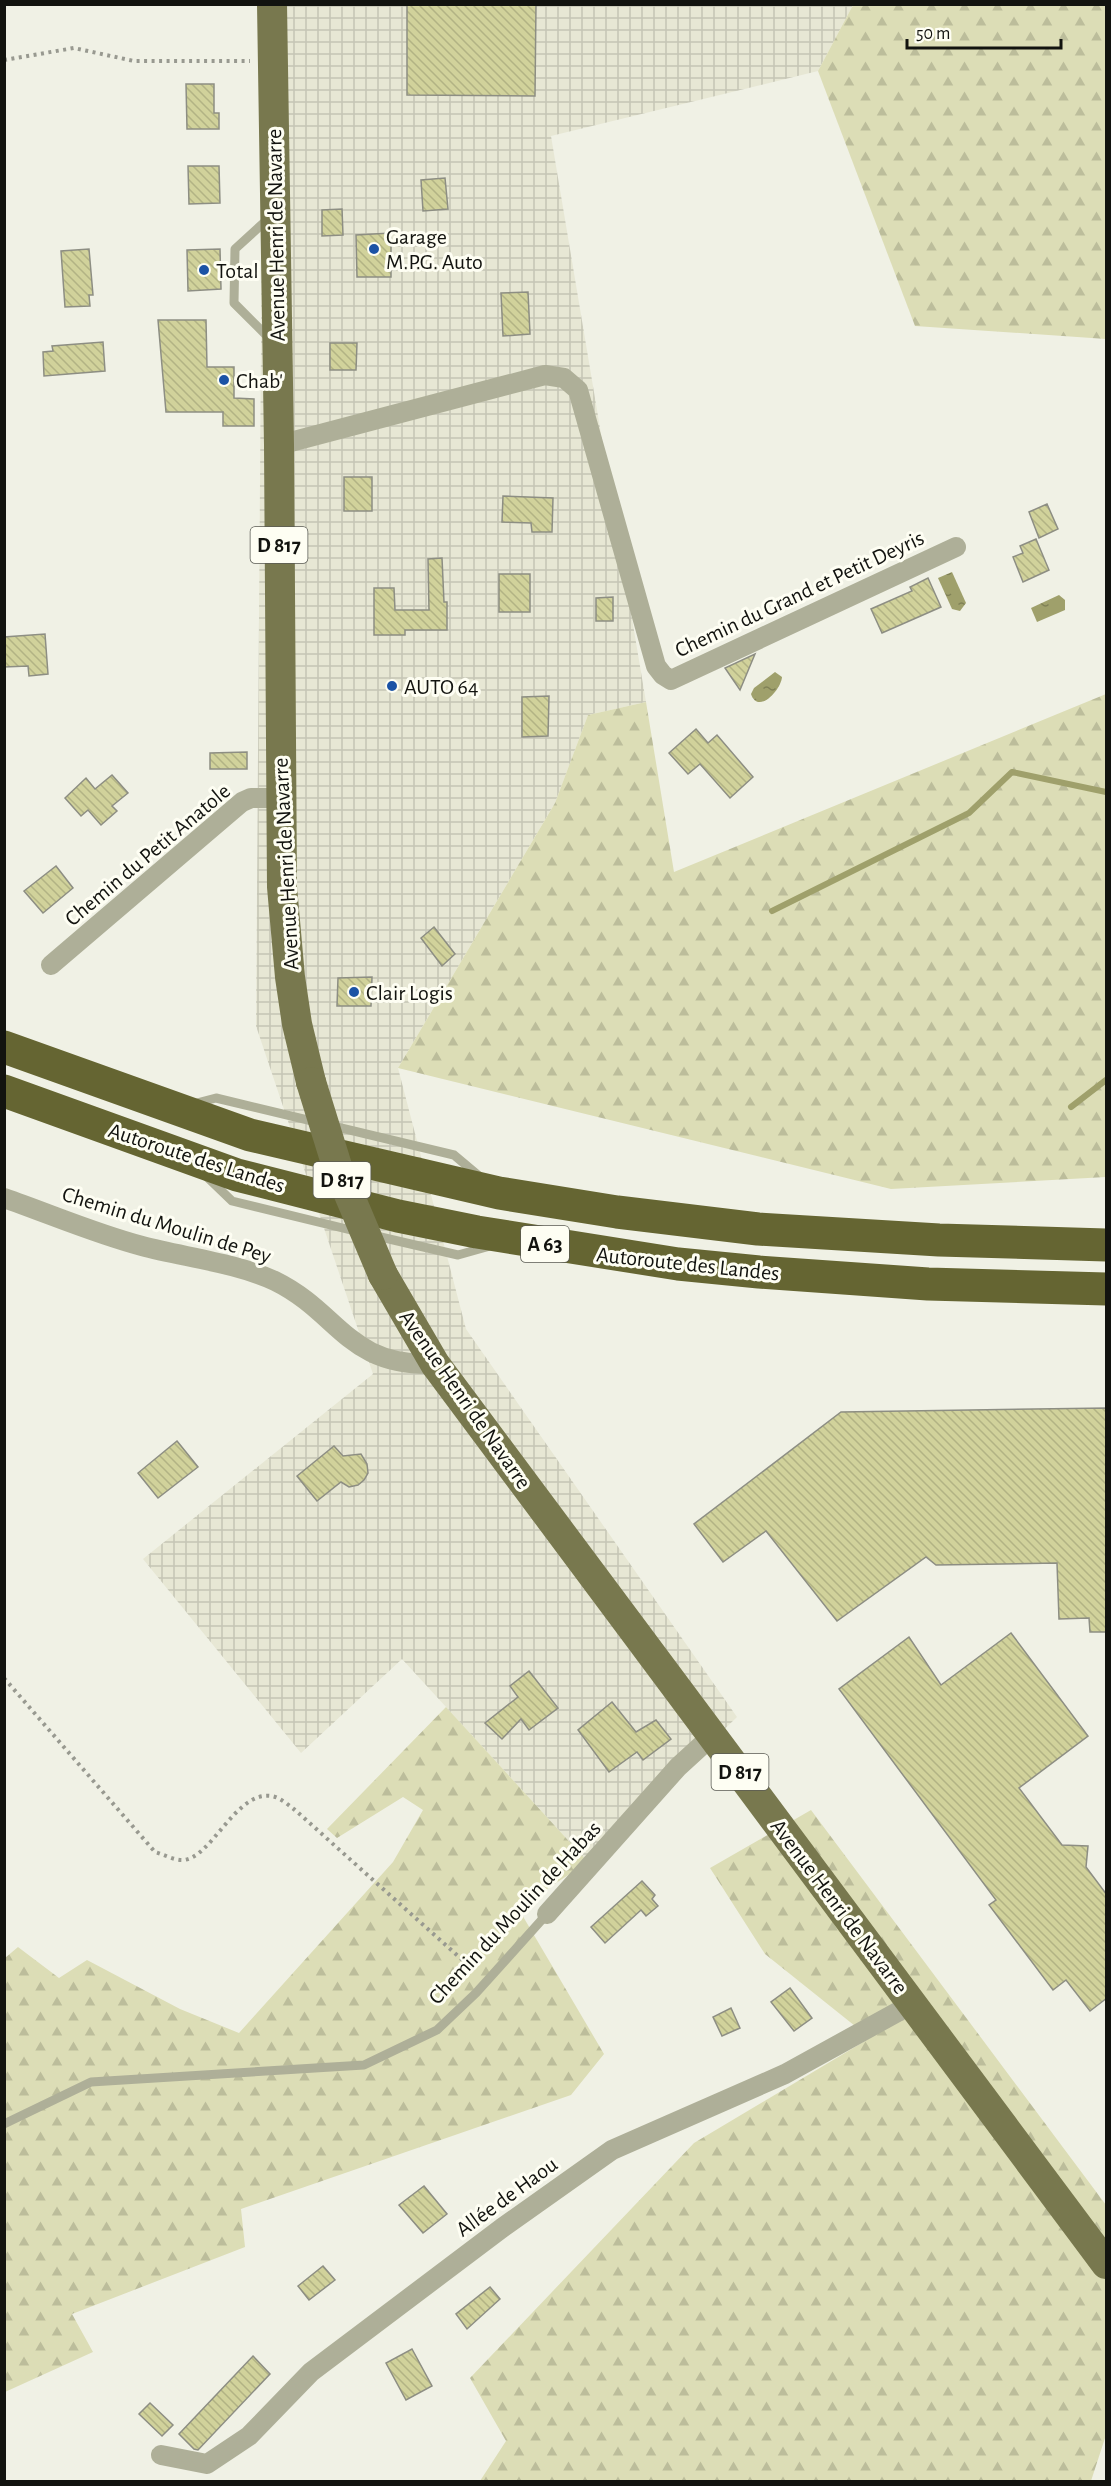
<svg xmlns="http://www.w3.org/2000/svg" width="1111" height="2486" font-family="'Alegreya Sans',sans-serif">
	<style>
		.industrial { fill: url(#industrial-grid) }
		.forest { fill: url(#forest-firs) }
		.water { fill: url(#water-ripples) }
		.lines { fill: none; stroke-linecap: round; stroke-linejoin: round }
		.stream { stroke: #9fa06b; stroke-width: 6 }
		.building { fill: url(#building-back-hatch); stroke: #8d8e83; stroke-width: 1.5 }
		.path { stroke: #989990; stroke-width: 4; stroke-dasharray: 3 4.5; stroke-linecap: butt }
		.service { stroke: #aeaf98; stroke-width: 9 }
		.minor { stroke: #aeaf98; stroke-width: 20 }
		.primary { stroke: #78784e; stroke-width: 30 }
		.motorway { stroke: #656532; stroke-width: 33 }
		.primary-bridge { stroke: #78784e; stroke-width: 30 }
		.poi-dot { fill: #1b53a5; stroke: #fefef3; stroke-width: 2 }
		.labels { text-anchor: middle; stroke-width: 6; stroke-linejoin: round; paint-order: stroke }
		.shield { fill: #fefef3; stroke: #595a53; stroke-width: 1.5 }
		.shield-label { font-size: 21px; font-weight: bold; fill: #12130f }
		.street-label { font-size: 22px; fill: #12130f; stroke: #fefef3 }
		.poi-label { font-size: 22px; fill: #12130f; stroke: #fefef3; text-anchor: start }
	</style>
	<defs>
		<pattern id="industrial-grid" width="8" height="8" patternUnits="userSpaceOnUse" patternTransform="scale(1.5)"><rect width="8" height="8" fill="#e7e7d4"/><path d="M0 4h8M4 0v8" fill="none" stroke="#c5c5b5"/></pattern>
		<pattern id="forest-firs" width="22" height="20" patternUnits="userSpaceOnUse" patternTransform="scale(1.5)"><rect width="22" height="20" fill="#dcddb6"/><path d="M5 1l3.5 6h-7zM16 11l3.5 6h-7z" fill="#bcbd9b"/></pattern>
		<pattern id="water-ripples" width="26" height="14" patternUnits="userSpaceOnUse" patternTransform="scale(1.5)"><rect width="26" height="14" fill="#9fa06b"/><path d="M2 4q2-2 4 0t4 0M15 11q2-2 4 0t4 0" fill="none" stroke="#808156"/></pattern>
		<pattern id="building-back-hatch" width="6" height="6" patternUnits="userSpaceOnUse" patternTransform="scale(1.5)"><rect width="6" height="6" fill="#d1d29b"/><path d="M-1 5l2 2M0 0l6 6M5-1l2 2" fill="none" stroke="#b2b384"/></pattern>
	</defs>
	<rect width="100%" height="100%" fill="#f0f1e5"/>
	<polygon class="industrial" points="259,5 853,5 818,71 551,136 646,702 588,715 555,803 398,1068 466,1329 737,1717 588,1862 402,1659 301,1753 143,1559 373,1374 256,1026 262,210"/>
	<g class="forest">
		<polygon points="853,5 1106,5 1106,339 915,326 818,71"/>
		<polygon points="1106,694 1106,1177 891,1189 398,1068 555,803 588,715 646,702 674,872"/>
		<polygon points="446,1707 588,1862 518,1908 604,2054 571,2095 241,2209 245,2247 72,2314 93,2352 5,2392 5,1958 18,1947 59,1978 87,1960 180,2009 239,2033 393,1862 423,1810 403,1797 337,1838 327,1829"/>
		<polygon points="811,1810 1106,2205 1106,2435 1091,2481 480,2481 506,2441 470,2378 694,2143 870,2038 765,1954 710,1868"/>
	</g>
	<g class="water">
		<polygon points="952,572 966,603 960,611 952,609 938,578"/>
		<polygon points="1059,595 1065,600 1065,610 1037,622 1031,608"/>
		<path d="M775,672L782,677C781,690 758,715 751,694L754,688Z"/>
	</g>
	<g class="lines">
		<g class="stream">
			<polyline points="772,911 969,813 1012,772 1106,792"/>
			<polyline points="1071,1107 1106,1080"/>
		</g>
	</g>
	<g class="building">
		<polygon points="407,4 536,4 535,96 407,95"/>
		<polygon points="186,84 214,84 214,113 219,113 219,129 187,129"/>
		<polygon points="188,166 219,166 220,203 189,204"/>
		<polygon points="445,178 448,209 423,211 421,180"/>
		<polygon points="342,209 343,235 322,236 322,210"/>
		<polygon points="391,233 391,277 357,277 356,235"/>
		<polygon points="89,249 93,295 89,295 90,306 65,307 61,251"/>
		<polygon points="220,249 221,289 188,291 187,250"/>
		<polygon points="528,292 530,334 503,336 501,293"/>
		<polygon points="158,320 206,320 207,367 234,367 234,398 254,399 254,426 223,426 223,412 166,412"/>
		<polygon points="103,342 105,371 44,376 43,352 53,351 52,346"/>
		<polygon points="330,343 357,343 356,370 330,370"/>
		<rect x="344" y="477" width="28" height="34"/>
		<polygon points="503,496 553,498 552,532 532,532 531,523 502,522"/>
		<polygon points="1047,504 1058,529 1039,538 1029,512"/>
		<polygon points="1036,539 1049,570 1023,582 1013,557 1023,553 1020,546"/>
		<polygon points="442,558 444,602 447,602 447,630 405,630 405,635 374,635 374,588 394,588 395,610 429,610 428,559"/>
		<rect x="499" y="574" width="31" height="38"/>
		<polygon points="928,578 941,607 882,633 871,609 912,591 910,587"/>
		<polygon points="613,597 613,621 596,621 596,598"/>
		<polygon points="45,634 48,674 29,676 28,666 4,667 4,637"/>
		<polygon points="755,654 740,690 725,668"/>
		<polygon points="549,696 548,736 522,737 522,697"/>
		<polygon points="696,729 708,743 717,735 753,777 730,798 700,764 688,774 669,753"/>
		<polygon points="247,752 247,769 210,769 210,753"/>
		<polygon points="112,775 128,793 112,806 117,811 101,825 88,810 81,816 65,798 86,778 95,789"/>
		<polygon points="56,866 73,888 43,913 24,891"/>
		<polygon points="434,927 455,954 442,966 421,938"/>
		<polygon points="372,977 371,1006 337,1006 338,978"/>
		<polygon points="1107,1408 1107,1632 1090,1632 1089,1618 1059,1619 1057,1563 936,1565 926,1557 837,1621 766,1531 723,1562 694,1524 841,1412"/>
		<polygon points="177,1441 198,1467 158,1498 138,1473"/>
		<polygon points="334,1446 343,1456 361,1454 367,1464 368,1473 364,1480 358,1485 349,1487 341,1482 317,1501 297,1476"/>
		<polygon points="1011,1633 1088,1736 1019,1788 1062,1845 1088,1846 1086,1867 1107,1895 1107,1998 1090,2011 1066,1980 1053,1990 989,1905 996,1900 839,1689 909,1637 941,1685"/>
		<polygon points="529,1671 558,1708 529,1730 521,1719 502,1739 485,1723 518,1697 510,1686"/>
		<polygon points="612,1702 636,1732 656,1720 671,1739 643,1760 637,1752 609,1772 578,1730"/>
		<polygon points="642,1881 655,1895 652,1899 658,1906 646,1916 641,1910 605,1943 591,1927"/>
		<polygon points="790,1988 812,2018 794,2031 771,2002"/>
		<polygon points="731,2008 740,2028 722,2036 713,2017"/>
		<polygon points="424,2186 447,2214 423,2233 399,2205"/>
		<polygon points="323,2266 335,2280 309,2300 298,2286"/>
		<polygon points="490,2287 500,2299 467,2329 456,2314"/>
		<polygon points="412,2349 432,2386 406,2400 386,2363"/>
		<polygon points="253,2356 270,2374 198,2450 194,2449 179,2434"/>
		<polygon points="150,2403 173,2425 162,2436 139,2414"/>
	</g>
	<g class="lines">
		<g class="path">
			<polyline points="4,60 74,48 134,61 250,61"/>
			<path d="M4,1678L155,1852C163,1854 173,1860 182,1860C211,1860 235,1791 271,1796C280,1797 288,1805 295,1810L477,1973"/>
		</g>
		<g class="service">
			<polyline points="269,218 235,249 234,303 270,339"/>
			<polyline points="193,1104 216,1098 454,1155 479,1176"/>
			<polyline points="206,1176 232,1201 359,1232"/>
			<polyline points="372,1235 458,1255 490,1246"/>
			<polyline points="4,2124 91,2082 364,2065 437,2030 476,1993 547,1914"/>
		</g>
		<g class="minor">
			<polyline points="279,445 545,375 564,378 578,390 656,666 663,675 671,680 956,547"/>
			<polyline points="51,965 242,802 251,798 280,798"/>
			<path d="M4,1198C50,1214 96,1234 142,1246C183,1257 237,1263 275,1281C340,1313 347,1367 435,1364"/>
			<polyline points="547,1914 678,1767 713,1735"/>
			<polyline points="161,2455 207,2464 249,2436 311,2372 502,2228 612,2150 785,2074 912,2004"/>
		</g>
		<g class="primary">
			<polyline points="272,4 279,445 282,887 290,977 297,1024 311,1082"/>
			<polyline points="383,1275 435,1364 1106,2264"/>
		</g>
		<g class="motorway">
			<polyline points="4,1047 250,1135 499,1193 617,1212 758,1229 939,1240 1106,1245"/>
			<polyline points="4,1091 237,1175 398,1216 477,1232 678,1264 759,1272 928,1284 1106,1289"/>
		</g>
		<polyline class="primary-bridge" points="311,1082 337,1166 383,1275"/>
	</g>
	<g class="poi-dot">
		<circle cx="374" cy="249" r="6"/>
		<circle cx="204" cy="270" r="6"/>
		<circle cx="224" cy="380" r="6"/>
		<circle cx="392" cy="686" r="6"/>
		<circle cx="354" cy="992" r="6"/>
	</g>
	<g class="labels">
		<g class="shield">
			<rect x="250.5" y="527" width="57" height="36" rx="4.5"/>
			<rect x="313.5" y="1162" width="57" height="36" rx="4.5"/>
			<rect x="521" y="1226" width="48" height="36" rx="4.5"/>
			<rect x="711.5" y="1754" width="57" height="36" rx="4.5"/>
		</g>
		<g class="shield-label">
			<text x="279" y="552">D 817</text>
			<text x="342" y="1187">D 817</text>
			<text x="545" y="1251">A 63</text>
			<text x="740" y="1779">D 817</text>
		</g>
		<g class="street-label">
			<text transform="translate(275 235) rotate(-91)" y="8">Avenue Henri de Navarre</text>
			<text transform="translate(799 593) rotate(-25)" y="8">Chemin du Grand et Petit Deyris</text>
			<text transform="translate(147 854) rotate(-40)" y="8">Chemin du Petit Anatole</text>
			<text transform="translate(285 864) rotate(-93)" y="8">Avenue Henri de Navarre</text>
			<text transform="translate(197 1157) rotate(18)" y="8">Autoroute des Landes</text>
			<text transform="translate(167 1224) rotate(17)" y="8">Chemin du Moulin de Pey</text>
			<text transform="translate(688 1263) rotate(6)" y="8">Autoroute des Landes</text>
			<text transform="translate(466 1399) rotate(55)" y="8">Avenue Henri de Navarre</text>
			<text transform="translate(840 1906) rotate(53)" y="8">Avenue Henri de Navarre</text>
			<text transform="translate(514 1912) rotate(-47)" y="8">Chemin du Moulin de Habas</text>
			<text transform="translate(506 2196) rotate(-36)" y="8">Allée de Haou</text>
		</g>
		<g class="poi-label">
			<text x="386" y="244">Garage<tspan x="386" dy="25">M.P.G. Auto</tspan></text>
			<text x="216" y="278">Total</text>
			<text x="236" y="388">Chab'</text>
			<text x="404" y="694">AUTO 64</text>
			<text x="366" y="1000">Clair Logis</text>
		</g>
	</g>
	<rect width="1111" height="2486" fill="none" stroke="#12130f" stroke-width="12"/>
	<path d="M907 39v9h154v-9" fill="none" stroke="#12130f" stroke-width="3"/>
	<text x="916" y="39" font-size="18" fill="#12130f" stroke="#fefef3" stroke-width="4.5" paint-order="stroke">50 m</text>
</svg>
